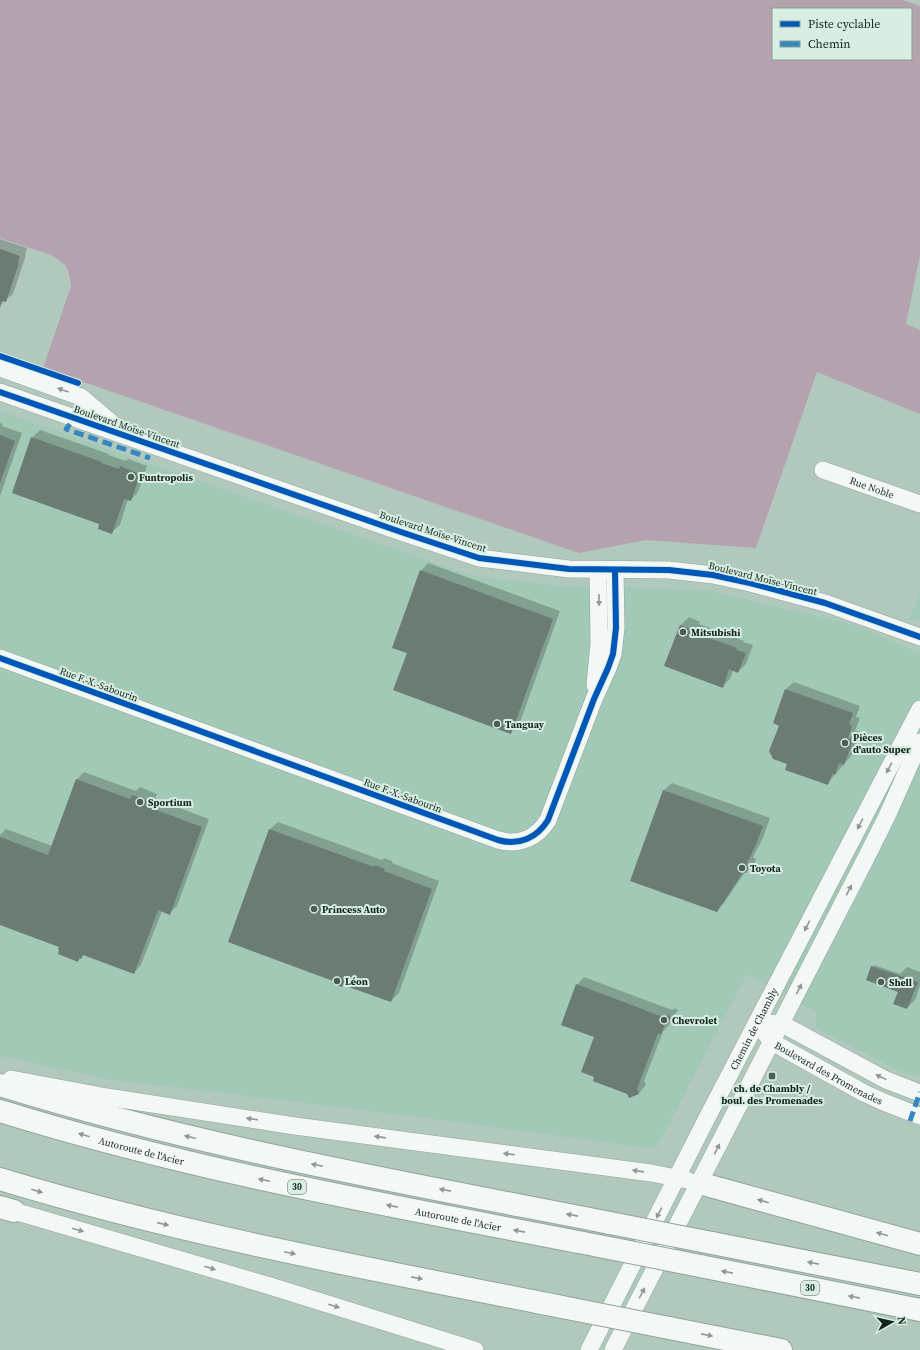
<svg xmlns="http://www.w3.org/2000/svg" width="920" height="1350" font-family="'Source Serif 4',serif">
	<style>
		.built { fill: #a2c9b5 }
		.green { fill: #b5a2af; fill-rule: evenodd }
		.shadow { fill: #0003 }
		.building { fill: #6a7c73 }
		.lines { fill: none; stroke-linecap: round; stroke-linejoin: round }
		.minor-casing { stroke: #91a49a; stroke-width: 18 }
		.highway-casing { stroke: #91a49a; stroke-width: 24 }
		.minor { stroke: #f3f7f5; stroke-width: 17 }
		.highway { stroke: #f3f7f5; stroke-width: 22 }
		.highway-bridge-casing { stroke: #91a49a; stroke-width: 24; stroke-linecap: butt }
		.highway-bridge { stroke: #f3f7f5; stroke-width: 22 }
		.quiet { stroke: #3488bf; stroke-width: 5; stroke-dasharray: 10 5; stroke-linecap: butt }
		.cycleway-casing { stroke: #d8eee2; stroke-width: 8 }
		.cycleway { stroke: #0057b8; stroke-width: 6 }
		.oneway { fill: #8f9894 }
		.poi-dot { fill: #4b5e55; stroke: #d8eee2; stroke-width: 1.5 }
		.labels { text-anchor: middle; stroke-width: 4; stroke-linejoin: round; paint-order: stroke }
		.shield { fill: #d8eee2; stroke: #4f6158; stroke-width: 1 }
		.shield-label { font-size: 9px; font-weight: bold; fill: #14251d }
		.street-label { font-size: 10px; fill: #14251d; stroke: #d8eee2 }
		.poi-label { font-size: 10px; font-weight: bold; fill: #14251d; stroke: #d8eee2; text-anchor: start }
	</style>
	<rect width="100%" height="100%" fill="#b1c9bd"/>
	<g class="built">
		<polygon points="0,411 145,462 473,576 552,585 629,587 712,591 858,626 920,653 920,1077 905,1074 816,1028 816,1012 747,974 656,1149 378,1112 106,1079 0,1056"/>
		<polygon points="920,592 920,621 909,619"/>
	</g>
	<path class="green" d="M0,0H903L920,6V255L906,324L920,330V414L817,372L756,548L646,540L579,553L43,368L71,286L69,274L66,266L59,260L51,255L0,238ZM773,9H911V59H773Z"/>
	<g class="shadow">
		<polygon points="0,239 27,248 25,255 26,255 13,294 3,302 0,308"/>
		<polygon points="0,423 3,424 2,426 22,433 0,496"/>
		<polygon points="40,430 109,454 108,455 126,461 128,459 147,466 138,492 131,500 128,499 120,525 112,532 101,523 32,438"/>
		<polygon points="428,563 560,611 519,725 511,732 421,571"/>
		<polygon points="689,617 700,622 699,624 744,641 743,642 753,645 746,664 738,672 733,670 730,679 722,687 666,666 681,625"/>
		<polygon points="794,682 860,706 856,717 860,718 855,731 860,732 851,756 827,784 789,764 780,725 786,689"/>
		<polygon points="84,772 136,791 140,787 157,794 155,799 209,819 177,906 169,914 162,911 141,965 134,973 84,954 78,961 60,946 0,924 0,835 6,829 52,846 76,780"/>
		<polygon points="672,783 770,818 763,838 753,857 756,859 754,864 746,872 745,872 724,903 716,911 631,880 664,790"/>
		<polygon points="278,822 382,860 384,858 392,861 392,863 439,881 399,993 391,1001 334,980 270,829"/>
		<polygon points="874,965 900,974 907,967 920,972 920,986 915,1000 907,1008 899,992 867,980"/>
		<polygon points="584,977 672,1010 676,1008 678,1011 672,1016 669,1025 663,1032 644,1081 646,1085 639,1093 630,1097 595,1036 577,985"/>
	</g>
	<g class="building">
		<polygon points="0,249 20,256 18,263 19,263 6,302 2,301 0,306"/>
		<polygon points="0,435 15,441 0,483"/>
		<polygon points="31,437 102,462 101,463 119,469 120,466 140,474 131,501 124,499 112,534 98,529 99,524 12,493"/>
		<polygon points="420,570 553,619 511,734 393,690 407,653 392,648"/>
		<polygon points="680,625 693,630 692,632 737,648 736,650 746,653 738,673 729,669 723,688 664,666"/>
		<polygon points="785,689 853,713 849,724 852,726 848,738 853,740 844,765 839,763 835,775 832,774 828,785 785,770 787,764 773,759 769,751 779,726 773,723"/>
		<polygon points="76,779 130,799 132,795 150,802 148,807 202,827 170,915 158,910 134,974 83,955 81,959 79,958 78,962 58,954 59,950 58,949 59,947 0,925 0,837 48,855"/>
		<polygon points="663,790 763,826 755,847 746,865 749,866 746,873 743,872 717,912 630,881"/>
		<polygon points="269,829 374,867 375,865 385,869 384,871 432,889 391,1002 343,985 342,987 332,983 333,981 228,942"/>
		<polygon points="871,966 918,982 907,1009 893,1004 898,992 866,980"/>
		<polygon points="576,984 663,1017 669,1015 671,1019 666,1022 661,1034 658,1033 637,1089 639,1094 629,1098 627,1094 593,1081 594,1077 581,1072 594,1037 561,1025"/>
	</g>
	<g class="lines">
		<defs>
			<g id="minor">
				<polyline points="0,368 81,397 121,431"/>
				<polyline points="0,392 401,532 479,558 569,569 669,570 713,575 750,583 825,603 920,637"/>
				<path id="s1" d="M823,470L920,504"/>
				<path d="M0,658L498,840C519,846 537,838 548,820L594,699L608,668L613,654L616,628L615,570"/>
				<polyline points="595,685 599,643 598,570"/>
				<polyline points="771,1023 782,1024 886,1080 920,1093"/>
				<path id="s2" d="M765,1033L772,1042L864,1093L886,1103L920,1116"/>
				<polyline points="11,1079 107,1097 295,1126 651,1173 687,1180"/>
				<polyline points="14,1211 270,1286 475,1350"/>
				<path id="s3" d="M589,1350L708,1116L920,709"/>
				<polyline points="613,1350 867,856 887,816 920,742"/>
			</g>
			<g id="highway">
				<path d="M0,1085C199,1147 406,1183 610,1223"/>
				<path id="s4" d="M0,1111C196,1172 398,1207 599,1246"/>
				<path d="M0,1179C186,1236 377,1270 567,1308"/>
				<polyline points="699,1183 920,1244"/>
				<polyline points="0,1207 14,1211"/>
				<polyline points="712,1243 920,1284"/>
				<polyline points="700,1266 920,1310"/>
				<polyline points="669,1328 781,1350"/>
			</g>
		</defs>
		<use href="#minor" class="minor-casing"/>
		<use href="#highway" class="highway-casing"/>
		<use href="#minor" class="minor"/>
		<use href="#highway" class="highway"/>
		<defs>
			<g id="highway-bridge">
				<polyline points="610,1223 712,1243"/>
				<polyline points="599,1246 700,1266"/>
				<polyline points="567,1308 669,1328"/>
			</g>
		</defs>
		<use href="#highway-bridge" class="highway-bridge-casing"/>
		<use href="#highway-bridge" class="highway-bridge"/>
		<g class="quiet">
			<polyline points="70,424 66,429 150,458"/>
			<polyline points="910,1121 920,1092"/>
		</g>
		<defs>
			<g id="cycleway">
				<polyline points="0,356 78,383"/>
				<polyline points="0,392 401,532 479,558 569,569 669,570 713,575 750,583 825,603 920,637"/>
				<path d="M0,658L498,840C519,846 537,838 548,820L594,699L608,668L613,654L616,628L615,570"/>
			</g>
		</defs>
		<use href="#cycleway" class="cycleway-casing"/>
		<use href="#cycleway" class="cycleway"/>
	</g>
	<defs><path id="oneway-solid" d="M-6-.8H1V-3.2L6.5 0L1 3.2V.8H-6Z"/></defs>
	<g class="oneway">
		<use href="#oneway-solid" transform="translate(63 390) rotate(-160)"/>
		<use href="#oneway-solid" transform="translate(599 600) rotate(89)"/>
		<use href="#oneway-solid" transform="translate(889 768) rotate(118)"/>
		<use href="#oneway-solid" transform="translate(860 824) rotate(118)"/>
		<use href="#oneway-solid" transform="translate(849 890) rotate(-63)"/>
		<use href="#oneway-solid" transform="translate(807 926) rotate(117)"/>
		<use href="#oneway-solid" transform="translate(799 989) rotate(-63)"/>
		<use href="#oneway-solid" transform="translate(881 1077) rotate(-154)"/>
		<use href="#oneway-solid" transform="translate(252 1119) rotate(-172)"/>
		<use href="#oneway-solid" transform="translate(84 1135) rotate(-164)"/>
		<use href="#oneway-solid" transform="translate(190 1137) rotate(-166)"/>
		<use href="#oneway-solid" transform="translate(380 1137) rotate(-172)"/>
		<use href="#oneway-solid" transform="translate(717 1149) rotate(-63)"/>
		<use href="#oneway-solid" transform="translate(509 1154) rotate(-173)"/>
		<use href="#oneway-solid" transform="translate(317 1165) rotate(-168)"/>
		<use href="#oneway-solid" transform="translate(638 1171) rotate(-172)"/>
		<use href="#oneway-solid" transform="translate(264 1180) rotate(-168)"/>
		<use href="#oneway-solid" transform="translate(445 1190) rotate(-169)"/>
		<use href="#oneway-solid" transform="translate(37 1191) rotate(16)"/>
		<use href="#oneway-solid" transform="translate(763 1201) rotate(-164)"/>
		<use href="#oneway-solid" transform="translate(392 1206) rotate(-169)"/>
		<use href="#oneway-solid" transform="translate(659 1213) rotate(117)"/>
		<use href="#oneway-solid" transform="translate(572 1215) rotate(-169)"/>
		<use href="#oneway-solid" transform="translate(163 1224) rotate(13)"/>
		<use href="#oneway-solid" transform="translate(78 1230) rotate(16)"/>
		<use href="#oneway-solid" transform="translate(519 1231) rotate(-169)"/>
		<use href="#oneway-solid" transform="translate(882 1234) rotate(-164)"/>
		<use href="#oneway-solid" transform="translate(290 1253) rotate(12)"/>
		<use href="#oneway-solid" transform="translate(813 1263) rotate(-169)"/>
		<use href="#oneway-solid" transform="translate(210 1268) rotate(17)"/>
		<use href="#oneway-solid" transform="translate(727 1272) rotate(-169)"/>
		<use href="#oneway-solid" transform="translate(417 1278) rotate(11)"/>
		<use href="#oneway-solid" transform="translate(642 1293) rotate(-62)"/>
		<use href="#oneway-solid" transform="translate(854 1297) rotate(-169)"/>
		<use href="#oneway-solid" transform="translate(334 1306) rotate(17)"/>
		<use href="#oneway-solid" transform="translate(707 1335) rotate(11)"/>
	</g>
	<g class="poi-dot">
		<circle cx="131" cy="477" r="4"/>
		<circle cx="683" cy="632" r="4"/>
		<circle cx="497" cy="724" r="4"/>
		<circle cx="845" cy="743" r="4"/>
		<circle cx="140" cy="802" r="4"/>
		<circle cx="742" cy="868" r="4"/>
		<circle cx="314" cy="909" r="4"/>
		<circle cx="337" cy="981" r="4"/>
		<circle cx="881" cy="982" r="4"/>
		<circle cx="664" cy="1020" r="4"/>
		<rect x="768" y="1072" width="8" height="8" rx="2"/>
	</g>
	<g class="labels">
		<g class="shield">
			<rect x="288" y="1180" width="18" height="14" rx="3"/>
			<rect x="801" y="1281" width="18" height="14" rx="3"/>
		</g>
		<g class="shield-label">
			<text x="297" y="1190">30</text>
			<text x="810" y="1291">30</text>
		</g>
		<g class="street-label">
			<text transform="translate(127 426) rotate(19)" y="4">Boulevard Moïse-Vincent</text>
			<text dy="4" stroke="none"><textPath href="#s1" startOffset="52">Rue Noble</textPath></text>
			<text transform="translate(433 531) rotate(18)" y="4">Boulevard Moïse-Vincent</text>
			<text transform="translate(763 578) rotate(14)" y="4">Boulevard Moïse-Vincent</text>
			<text transform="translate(99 684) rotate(20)" y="4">Rue F.-X.-Sabourin</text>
			<text transform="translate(403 795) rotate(20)" y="4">Rue F.-X.-Sabourin</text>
			<text dy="4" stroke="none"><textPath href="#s3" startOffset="361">Chemin de Chambly</textPath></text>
			<text dy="4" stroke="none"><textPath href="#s2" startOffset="76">Boulevard des Promenades</textPath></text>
			<text dy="4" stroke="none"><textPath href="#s4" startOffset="147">Autoroute de l'Acier</textPath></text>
			<text dy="4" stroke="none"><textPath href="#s4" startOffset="471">Autoroute de l'Acier</textPath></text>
		</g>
		<g class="poi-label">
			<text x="139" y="481">Funtropolis</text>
			<text x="691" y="636">Mitsubishi</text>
			<text x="505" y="728">Tanguay</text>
			<text x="853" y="741">Pièces<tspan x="853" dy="12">d'auto Super</tspan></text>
			<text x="148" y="806">Sportium</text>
			<text x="750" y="872">Toyota</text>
			<text x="322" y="913">Princess Auto</text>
			<text x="345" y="985">Léon</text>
			<text x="889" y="986">Shell</text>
			<text x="672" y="1024">Chevrolet</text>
			<text x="772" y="1092" text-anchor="middle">ch. de Chambly /<tspan x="772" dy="12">boul. des Promenades</tspan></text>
		</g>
	</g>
	<rect x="772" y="8" width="140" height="52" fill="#d8eee2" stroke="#8a9e93"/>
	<rect x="780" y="21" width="20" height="6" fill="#0057b8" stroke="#8a9e93"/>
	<text x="808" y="28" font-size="12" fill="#14251d">Piste cyclable</text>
	<rect x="780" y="41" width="20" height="6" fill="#3488bf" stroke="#8a9e93"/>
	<text x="808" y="48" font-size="12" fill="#14251d">Chemin</text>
	<g transform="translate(892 1322) rotate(82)" stroke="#d8eee2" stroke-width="3" paint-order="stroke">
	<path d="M0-3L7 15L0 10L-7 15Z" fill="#14251d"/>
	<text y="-6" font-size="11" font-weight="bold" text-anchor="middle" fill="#14251d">N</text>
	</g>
</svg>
